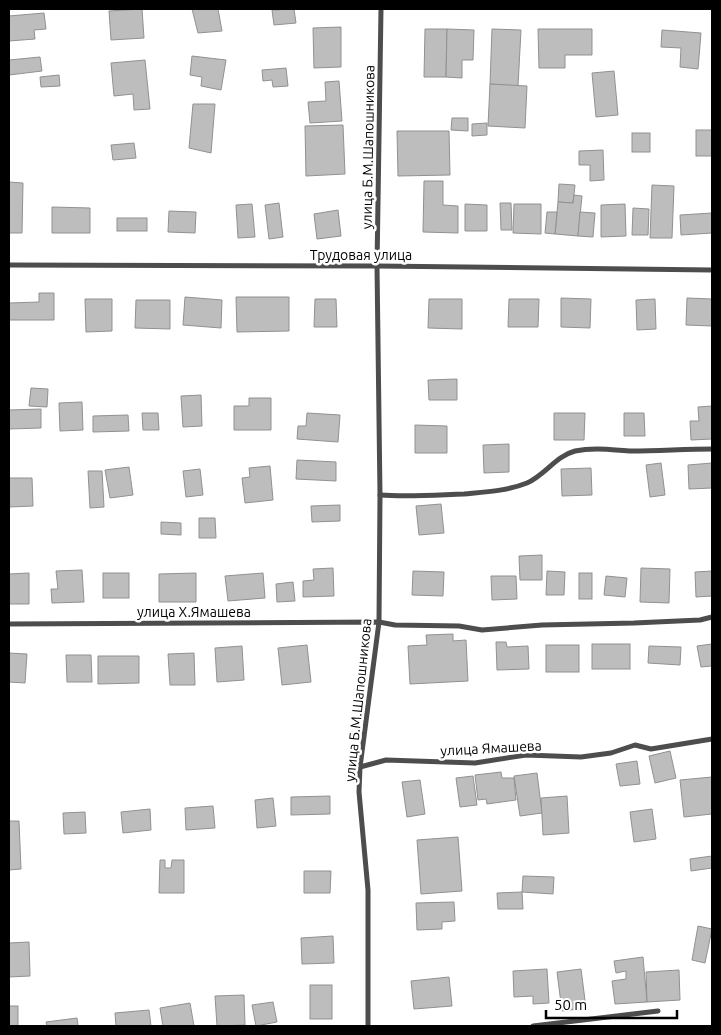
<svg xmlns="http://www.w3.org/2000/svg" width="721" height="1035" font-family="Ubuntu,sans-serif">
	<style>
		.building { fill: #bdbdbd; stroke: #919191 }
		.lines { fill: none; stroke-linecap: round; stroke-linejoin: round }
		.minor { stroke: #4d4d4d; stroke-width: 5 }
		.labels { text-anchor: middle; stroke-width: 5; stroke-linejoin: round; paint-order: stroke }
		.street-label { font-size: 14px; fill: #000; stroke: #fff }
	</style>
	<rect width="100%" height="100%" fill="#fff"/>
	<g class="building">
		<polygon points="142,9 144,38 111,40 109,11"/>
		<polygon points="192,9 218,9 222,31 198,33"/>
		<polygon points="294,9 296,23 274,25 272,10"/>
		<polygon points="44,13 46,29 34,30 35,39 9,41 9,16"/>
		<polygon points="341,27 341,67 314,68 313,28"/>
		<polygon points="425,29 447,29 446,77 424,77"/>
		<polygon points="447,29 474,30 473,60 462,60 462,78 446,77"/>
		<polygon points="492,29 521,30 518,86 490,84"/>
		<polygon points="538,29 592,29 592,55 565,55 565,68 539,68"/>
		<polygon points="662,30 701,33 698,69 680,67 681,48 661,47"/>
		<polygon points="192,56 226,60 221,90 201,86 202,77 190,75"/>
		<polygon points="40,57 42,71 9,75 9,60"/>
		<polygon points="145,60 150,109 134,110 133,94 114,96 111,63"/>
		<polygon points="286,68 288,86 273,87 272,80 263,81 262,70"/>
		<polygon points="614,71 618,115 596,117 592,73"/>
		<polygon points="59,75 60,86 41,87 40,77"/>
		<polygon points="339,81 342,121 310,123 308,102 326,101 325,82"/>
		<polygon points="490,84 527,86 525,128 488,126"/>
		<polygon points="193,104 215,104 211,153 189,148"/>
		<polygon points="452,118 468,118 468,131 451,130"/>
		<polygon points="487,123 487,135 472,136 472,124"/>
		<polygon points="343,125 345,174 306,176 305,126"/>
		<rect x="696" y="130" width="16" height="26"/>
		<polygon points="397,131 449,131 450,175 398,176"/>
		<rect x="632" y="133" width="18" height="19"/>
		<polygon points="134,143 136,158 113,160 111,145"/>
		<polygon points="603,150 604,180 590,181 590,165 579,165 579,151"/>
		<polygon points="424,181 443,181 443,205 458,206 458,233 423,232"/>
		<polygon points="9,182 23,183 22,233 9,233"/>
		<polygon points="559,184 575,185 573,203 558,202"/>
		<polygon points="652,185 674,186 672,238 650,238"/>
		<polygon points="574,195 582,196 578,236 555,234 558,202 573,203"/>
		<polygon points="279,203 283,237 269,239 265,205"/>
		<polygon points="500,203 511,203 512,230 501,230"/>
		<polygon points="252,204 255,237 238,238 236,205"/>
		<polygon points="465,204 487,205 487,231 465,231"/>
		<polygon points="514,204 541,204 541,234 513,233"/>
		<polygon points="625,204 626,236 601,237 601,205"/>
		<polygon points="52,207 90,208 90,233 52,233"/>
		<polygon points="633,208 649,209 648,235 632,235"/>
		<polygon points="338,210 341,236 317,239 314,214"/>
		<polygon points="169,211 196,212 195,233 168,232"/>
		<polygon points="547,212 557,212 555,234 545,233"/>
		<polygon points="580,212 595,213 593,237 578,236"/>
		<polygon points="712,213 712,233 681,235 680,215"/>
		<rect x="117" y="218" width="30" height="13"/>
		<polygon points="39,293 54,293 54,320 9,320 9,303 39,302"/>
		<polygon points="185,297 222,300 221,328 183,325"/>
		<polygon points="236,297 289,297 289,331 237,332"/>
		<polygon points="561,298 591,299 590,328 561,327"/>
		<polygon points="687,298 712,299 712,326 686,325"/>
		<polygon points="85,299 112,299 112,331 86,332"/>
		<polygon points="315,299 336,299 337,327 314,327"/>
		<polygon points="429,299 462,299 462,329 428,328"/>
		<polygon points="509,299 539,299 538,327 508,327"/>
		<polygon points="655,299 656,329 637,330 636,300"/>
		<polygon points="136,300 170,300 170,329 135,328"/>
		<polygon points="457,379 457,400 429,400 428,380"/>
		<polygon points="31,388 48,389 47,407 29,406"/>
		<polygon points="201,395 202,426 183,427 181,396"/>
		<polygon points="249,398 271,398 271,430 234,430 234,406 249,406"/>
		<polygon points="82,402 83,430 60,431 59,403"/>
		<polygon points="712,406 712,439 691,440 690,421 699,421 698,407"/>
		<polygon points="41,409 41,428 9,429 9,410"/>
		<polygon points="142,413 158,413 159,430 143,430"/>
		<polygon points="307,413 340,415 338,442 297,439 298,426 306,426"/>
		<polygon points="554,413 585,413 584,440 554,440"/>
		<polygon points="624,413 644,413 645,436 624,436"/>
		<polygon points="128,415 129,431 93,432 93,416"/>
		<polygon points="415,425 447,426 447,453 415,453"/>
		<polygon points="509,444 509,472 484,473 483,445"/>
		<polygon points="297,460 336,462 336,481 296,479"/>
		<polygon points="661,463 665,495 650,497 646,465"/>
		<polygon points="712,463 712,488 689,489 688,465"/>
		<polygon points="270,466 273,500 245,503 242,478 250,477 249,468"/>
		<polygon points="129,467 133,495 110,498 105,470"/>
		<polygon points="591,468 592,495 562,496 561,469"/>
		<polygon points="200,469 203,495 186,497 183,471"/>
		<polygon points="88,471 102,471 104,507 90,508"/>
		<polygon points="9,478 32,478 33,506 9,507"/>
		<polygon points="441,504 444,533 419,535 416,506"/>
		<polygon points="340,505 340,521 312,522 311,506"/>
		<polygon points="199,518 215,518 216,538 199,538"/>
		<polygon points="161,522 181,523 181,535 161,534"/>
		<polygon points="542,555 542,580 520,580 519,556"/>
		<polygon points="333,568 334,596 303,597 303,581 314,580 313,569"/>
		<polygon points="641,568 670,569 669,603 640,602"/>
		<polygon points="82,570 84,602 52,603 51,589 58,589 56,571"/>
		<polygon points="413,571 444,572 443,596 412,595"/>
		<polygon points="547,571 565,572 564,595 546,595"/>
		<polygon points="712,571 712,596 696,597 695,572"/>
		<polygon points="29,573 29,604 9,604 9,574"/>
		<rect x="103" y="573" width="26" height="25"/>
		<polygon points="196,573 196,602 159,602 159,574"/>
		<polygon points="263,573 265,598 228,601 225,576"/>
		<rect x="579" y="573" width="13" height="26"/>
		<polygon points="491,576 516,576 517,599 492,600"/>
		<polygon points="606,576 627,578 625,597 604,595"/>
		<polygon points="293,582 295,601 277,602 276,584"/>
		<polygon points="453,634 453,641 466,640 468,681 410,684 408,646 427,645 426,635"/>
		<polygon points="496,642 506,642 507,647 528,646 529,669 497,670"/>
		<rect x="592" y="644" width="38" height="25"/>
		<polygon points="712,644 712,666 701,667 697,646"/>
		<polygon points="307,645 311,682 282,685 278,648"/>
		<rect x="546" y="645" width="33" height="27"/>
		<polygon points="242,646 244,680 217,682 215,648"/>
		<polygon points="649,646 681,647 680,665 648,663"/>
		<polygon points="9,653 27,654 25,683 9,682"/>
		<polygon points="194,653 195,685 170,685 168,654"/>
		<polygon points="66,655 91,655 92,682 67,682"/>
		<polygon points="98,656 139,656 139,683 98,684"/>
		<polygon points="670,751 676,778 655,783 649,756"/>
		<polygon points="637,761 640,784 620,786 616,764"/>
		<polygon points="501,772 502,778 514,778 516,800 487,804 486,799 478,800 475,775"/>
		<polygon points="537,773 542,813 520,816 514,776"/>
		<polygon points="473,776 477,805 460,807 456,778"/>
		<polygon points="712,777 712,814 684,817 680,780"/>
		<polygon points="420,780 425,814 407,817 402,782"/>
		<polygon points="330,796 330,814 291,815 291,797"/>
		<polygon points="567,796 569,833 543,835 541,798"/>
		<polygon points="273,798 276,826 257,828 255,800"/>
		<polygon points="213,806 215,828 186,830 185,808"/>
		<polygon points="150,809 151,830 123,833 121,812"/>
		<polygon points="652,809 656,839 634,842 630,812"/>
		<polygon points="85,812 86,833 64,834 63,813"/>
		<polygon points="9,821 19,821 21,869 9,870"/>
		<polygon points="458,837 462,891 421,894 417,840"/>
		<polygon points="712,856 712,868 691,871 690,859"/>
		<polygon points="160,860 165,860 165,868 171,868 172,860 184,860 184,893 159,893"/>
		<polygon points="304,871 331,871 330,893 304,893"/>
		<polygon points="523,876 554,877 553,894 522,892"/>
		<polygon points="522,892 523,909 498,909 497,893"/>
		<polygon points="454,902 455,921 442,922 442,929 417,930 416,903"/>
		<polygon points="698,926 712,929 705,963 692,960"/>
		<polygon points="333,936 334,963 302,964 301,938"/>
		<polygon points="29,942 30,976 9,977 9,943"/>
		<polygon points="643,957 647,1002 615,1004 612,981 626,979 626,971 616,973 614,961"/>
		<polygon points="547,969 549,1003 533,1004 533,996 514,997 513,971"/>
		<polygon points="581,969 586,1008 562,1011 557,972"/>
		<polygon points="679,970 680,1000 647,1002 646,972"/>
		<polygon points="449,977 452,1006 414,1009 411,981"/>
		<rect x="310" y="985" width="22" height="34"/>
		<polygon points="244,995 245,1025 217,1026 215,996"/>
		<polygon points="273,1002 277,1022 256,1026 252,1005"/>
		<polygon points="190,1003 194,1026 163,1026 160,1008"/>
		<rect x="9" y="1006" width="9" height="20"/>
		<polygon points="149,1010 151,1026 116,1026 115,1013"/>
		<polygon points="77,1018 78,1026 47,1026 46,1022"/>
	</g>
	<g class="lines">
		<g class="minor">
			<polyline points="9,265 377,266 712,270"/>
			<path d="M380,495C408,497 435,495 464,494C485,492 507,491 527,483C545,475 556,456 575,451C594,447 613,450 632,451C659,451 685,449 712,449"/>
			<polyline points="9,624 379,622 395,625 459,626 482,630 542,625 634,623 700,620 712,617"/>
			<polyline points="360,767 386,760 475,763 526,755 581,757 611,753 635,745 651,749 712,739"/>
			<polyline points="368,1026 368,890 359,792 360,767 379,622 380,495 377,266 381,9"/>
			<polyline points="533,1026 658,1011"/>
		</g>
	</g>
	<g class="labels">
		<g class="street-label">
			<text transform="translate(368 147) rotate(-89)" y="5">улица Б.М.Шапошникова</text>
			<text x="361" y="260">Трудовая улица</text>
			<text x="194" y="617">улица Х.Ямашева</text>
			<text transform="translate(358 700) rotate(-84)" y="5">улица Б.М.Шапошникова</text>
			<text transform="translate(491 748) rotate(-3)" y="5">улица Ямашева</text>
		</g>
	</g>
	<rect width="721" height="1035" fill="none" stroke="#000000" stroke-width="20"/>
	<path d="M546 1010v8h131v-8" fill="none" stroke="#000000" stroke-width="2.5"/>
	<text x="554" y="1010" font-size="15" fill="#000000" stroke="#ffffff" stroke-width="4" paint-order="stroke">50 m</text>
</svg>
